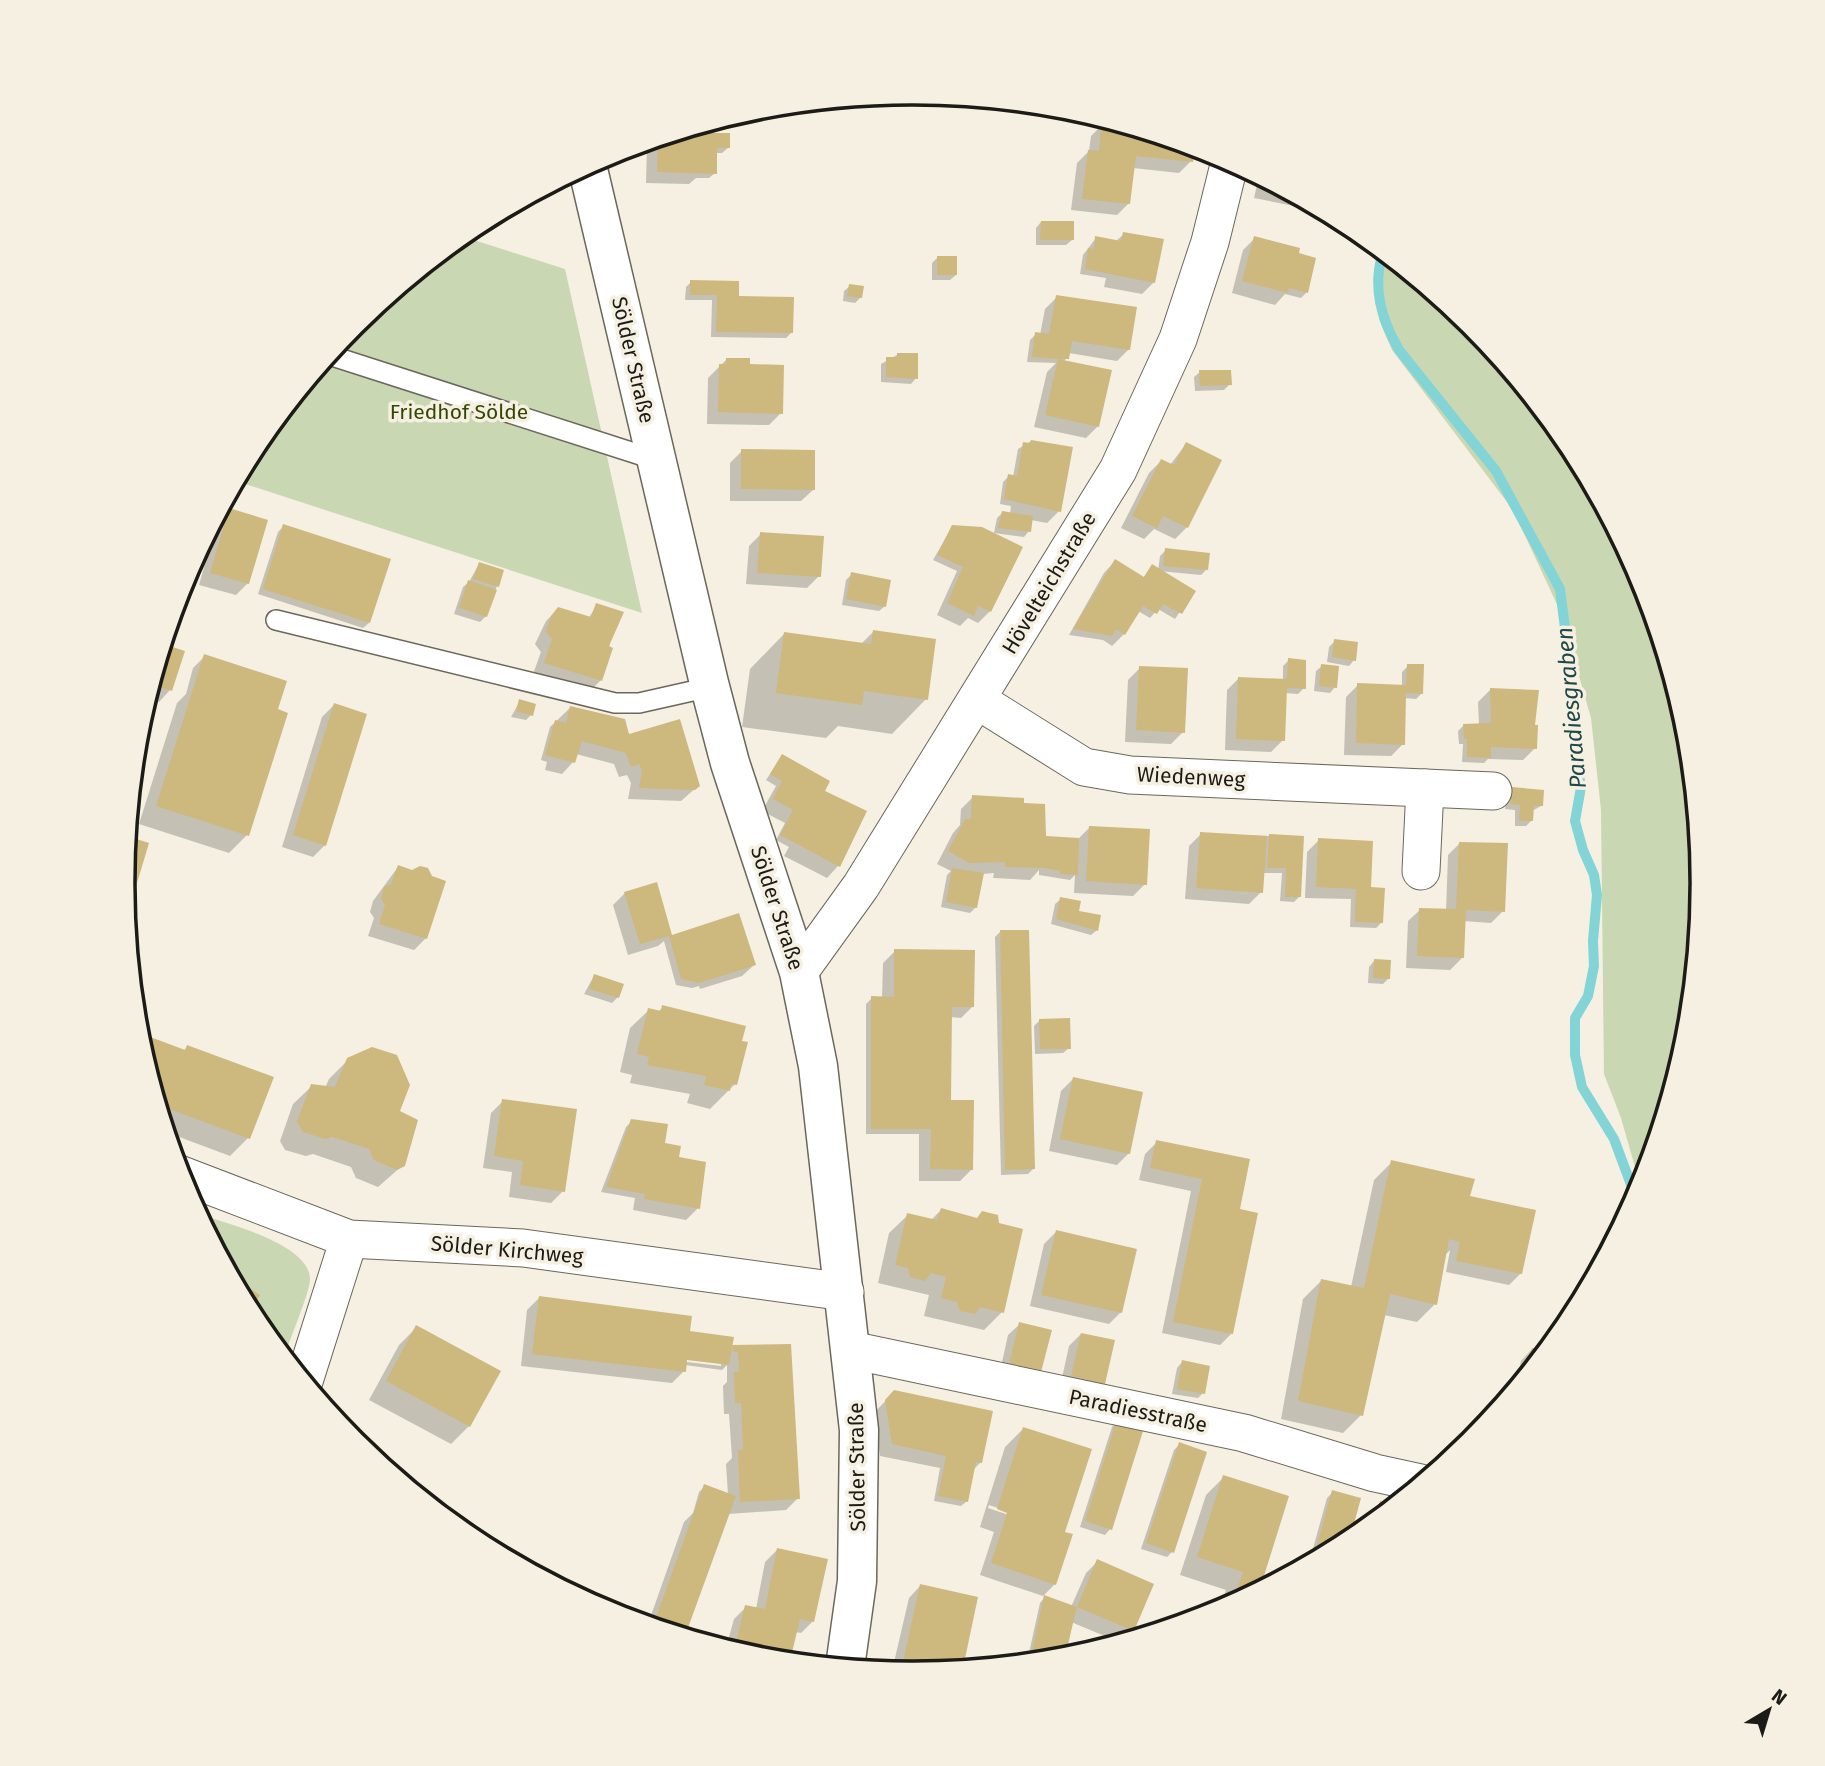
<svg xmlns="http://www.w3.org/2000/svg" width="1825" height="1766" font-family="'Fira Sans',sans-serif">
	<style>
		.green { fill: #c9d7b3 }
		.shadow { fill: #0003; fill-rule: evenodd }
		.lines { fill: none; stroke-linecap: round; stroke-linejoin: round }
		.stream { stroke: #83d4d7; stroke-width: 10 }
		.building { fill: #cdb87e }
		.service-casing { stroke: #6b675b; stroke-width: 22 }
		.minor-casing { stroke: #6b675b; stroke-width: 39 }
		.secondary-casing { stroke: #6b675b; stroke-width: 41 }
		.service { stroke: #fff; stroke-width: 19 }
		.minor { stroke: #fff; stroke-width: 37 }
		.secondary { stroke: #fff; stroke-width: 38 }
		.labels { text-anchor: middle; stroke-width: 7; stroke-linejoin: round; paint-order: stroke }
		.street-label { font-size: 21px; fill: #1c1b16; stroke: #f5f0e2 }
		.park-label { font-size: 21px; fill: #344604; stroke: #f5f0e2 }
		.water-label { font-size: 23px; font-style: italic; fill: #214849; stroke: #f5f0e2 }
		.rim { fill: none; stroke: #1c1b16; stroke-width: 3.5 }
	</style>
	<rect width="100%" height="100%" fill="#f5f0e2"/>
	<g class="green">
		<polygon points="461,236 565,269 642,613 236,481 256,444 354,324"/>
		<polygon points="1387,255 1472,324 1570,444 1643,581 1688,729 1703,883 1687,1038 1641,1188 1621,1118 1604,1074 1601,810 1591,718 1561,613 1513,510 1392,350 1379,319 1379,278"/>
		<path d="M197,1213C226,1224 309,1243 310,1279C310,1292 289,1341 284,1357L255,1322Z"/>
	</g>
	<g class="shadow">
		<polygon points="1117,123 1193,146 1191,161 1179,173 1133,168 1129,203 1117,215 1071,210 1077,163 1089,151 1091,136 1100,127 1098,124 1117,126"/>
		<polygon points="685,130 682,135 728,148 722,153 715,153 715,173 709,178 696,178 689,184 646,183 647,146 653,140"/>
		<polygon points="1259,176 1308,203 1304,208 1254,198"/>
		<polygon points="1041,222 1072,240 1066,245 1036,245 1036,228"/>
		<polygon points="1124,234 1154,282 1142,294 1104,287 1106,278 1080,274 1083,255 1096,238 1116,241"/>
		<polygon points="1255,238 1295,259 1314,259 1306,293 1301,298 1285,294 1275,305 1232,293 1243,250"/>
		<polygon points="937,258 956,275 950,280 932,280 932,263"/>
		<polygon points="691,282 737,298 791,333 786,338 711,337 712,300 685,300 686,287"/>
		<polygon points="850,286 861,297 855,303 843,301 844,291"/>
		<polygon points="1057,297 1129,349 1117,361 1069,353 1064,362 1098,426 1086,438 1034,427 1047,372 1056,363 1027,362 1030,340 1036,334 1040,335 1045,309"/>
		<polygon points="897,355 916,378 911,384 881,382 881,364"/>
		<polygon points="726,360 748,366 781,413 769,425 707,424 708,378"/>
		<polygon points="1200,372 1230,384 1224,390 1195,391 1194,377"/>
		<polygon points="1031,441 1059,511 1047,523 1031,520 1029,531 1024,537 994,533 997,518 1002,513 1010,514 1011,506 1000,504 1003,482 1009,476 1013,477 1018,449"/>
		<polygon points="1186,444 1220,460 1187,527 1175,539 1154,529 1144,539 1121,528 1149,473 1161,461 1170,465"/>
		<polygon points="742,451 813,490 801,501 730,501 730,463"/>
		<polygon points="229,510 248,583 236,595 199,585 217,522"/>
		<polygon points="284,526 369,623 363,628 258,594 278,532"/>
		<polygon points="952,527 990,611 978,623 968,618 960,626 937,615 957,571 933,560"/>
		<polygon points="761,534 819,576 807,588 746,584 749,546"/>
		<polygon points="1166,550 1206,570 1201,575 1159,571 1193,592 1175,619 1158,609 1150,618 1138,611 1124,634 1112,646 1103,640 1069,635 1104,573 1115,561 1143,578 1152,567 1158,571 1160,556"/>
		<polygon points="479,564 497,586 486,616 480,622 454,614 463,587 469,582"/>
		<polygon points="852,574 885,606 879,611 842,605 846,580"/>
		<polygon points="597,605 613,631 600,681 588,693 533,674 541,652 535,644 546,621 558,609 588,619"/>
		<polygon points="873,632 926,699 892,734 838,726 826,738 742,727 750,669 784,634 861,644"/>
		<polygon points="1335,641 1354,660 1349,666 1327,662 1329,647"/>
		<polygon points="163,646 170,690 159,702 147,698"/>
		<polygon points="205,656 277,708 247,835 229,853 139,824 177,703 186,694 193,668"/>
		<polygon points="1289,660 1304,688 1298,694 1285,693 1283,740 1271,752 1225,750 1227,690 1239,678 1283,680 1283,666"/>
		<polygon points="1322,666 1335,687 1330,693 1314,691 1316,671"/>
		<polygon points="1408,666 1421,694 1416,699 1404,698 1403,744 1391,756 1344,755 1346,697 1358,685 1402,687 1402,672"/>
		<polygon points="1140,668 1183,732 1171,744 1125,742 1128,680"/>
		<polygon points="1490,690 1533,727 1535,748 1523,760 1488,759 1484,763 1462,762 1463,744 1459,744 1458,731 1464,725 1479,725 1478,702"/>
		<polygon points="520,701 531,715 526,720 511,717"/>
		<polygon points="334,705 325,845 313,857 282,847 322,717"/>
		<polygon points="570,708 698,786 681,801 628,799 631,783 627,775 619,777 614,764 576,754 573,762 562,774 545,770 547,762 541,760 550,727"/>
		<polygon points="782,756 823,791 838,866 827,878 784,856 789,847 776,840 785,823 762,811 776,786 766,780"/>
		<polygon points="1512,789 1541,806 1532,811 1531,821 1526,826 1515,826 1515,810 1505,809 1507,795"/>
		<polygon points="973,797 1022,804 1043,842 1078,839 1089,828 1145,884 1133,896 1074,893 1075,875 1070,880 1039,875 1039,870 1030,880 993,878 994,873 982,874 976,907 970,913 941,907 947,875 951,871 937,864 953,833 960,825 961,809"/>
		<polygon points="1201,834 1302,837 1299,897 1294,902 1280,901 1282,873 1263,873 1261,892 1249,904 1185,899 1189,846"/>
		<polygon points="1319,840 1369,887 1381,923 1376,928 1350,927 1351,899 1305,898 1307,852"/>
		<polygon points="1460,843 1503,911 1491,923 1463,921 1462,958 1450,970 1406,968 1408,921 1420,910 1446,911 1448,855"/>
		<polygon points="398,867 426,938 414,950 368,936 374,918 370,912 373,901"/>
		<polygon points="625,893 671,937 754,965 742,976 700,989 699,986 692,988 676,985 664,941 658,946 628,955 613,905"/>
		<polygon points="1061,899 1097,930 1091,935 1051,924 1055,904"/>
		<polygon points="1000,932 1033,1169 1028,1174 1001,1175 995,937"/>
		<polygon points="895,951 973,1006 961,1018 950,1017 950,1099 972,1169 960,1181 919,1181 919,1134 866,1134 866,1004 872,998 882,998 883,963"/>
		<polygon points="1374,961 1389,978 1383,984 1368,983 1369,967"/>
		<polygon points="594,976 618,997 612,1003 584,994"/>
		<polygon points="663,1007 735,1084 710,1109 687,1103 690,1094 630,1083 632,1075 620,1072 630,1028 649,1010 658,1012"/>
		<polygon points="1040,1020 1069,1048 1063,1053 1035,1054 1034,1026"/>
		<polygon points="137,1034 183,1051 188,1047 248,1138 230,1156 166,1132"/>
		<polygon points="348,1060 398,1112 403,1165 378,1187 356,1178 351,1167 313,1154 306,1156 285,1150 280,1141 293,1104 312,1086 325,1088 329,1079"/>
		<polygon points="1073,1079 1129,1153 1117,1165 1049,1151 1061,1091"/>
		<polygon points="503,1101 563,1191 551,1203 509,1197 512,1172 483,1168 491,1113"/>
		<polygon points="632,1121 677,1159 698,1208 686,1220 633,1210 635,1198 601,1192 626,1127"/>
		<polygon points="1157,1142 1248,1160 1238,1210 1232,1333 1220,1345 1162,1333 1191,1191 1139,1180 1145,1154"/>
		<polygon points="1392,1162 1469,1198 1521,1273 1509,1285 1446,1272 1450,1250 1444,1256 1435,1304 1417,1322 1384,1315 1361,1415 1343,1433 1281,1419 1303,1299 1321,1281 1351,1287 1374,1180"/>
		<polygon points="941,1210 1002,1312 984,1330 924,1316 929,1295 878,1283 889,1233 908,1215 931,1220"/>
		<polygon points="1056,1232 1121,1312 1109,1324 1030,1306 1044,1244"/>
		<path d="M539,1298L689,1333L730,1350L733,1347L789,1345L798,1498L786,1510L728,1514L683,1635L648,1624L684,1522L693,1513L699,1492L705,1486L728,1495L726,1464L732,1458L729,1414H724L723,1386L727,1382V1365L722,1370L685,1365L684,1371L672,1383L521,1366L527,1310ZM679,1357L721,1362V1366L678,1361Z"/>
		<polygon points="1020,1324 1040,1371 999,1376 1008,1335"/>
		<polygon points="417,1327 469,1426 451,1444 369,1400 399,1345"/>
		<polygon points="1081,1334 1103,1383 1091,1395 1060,1387 1069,1346"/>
		<polygon points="1532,1349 1545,1352 1516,1387 1521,1361"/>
		<polygon points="1182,1362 1203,1393 1198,1398 1172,1394 1177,1368"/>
		<polygon points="894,1392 981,1462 973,1470 967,1501 961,1506 934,1501 940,1468 880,1456 874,1413"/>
		<polygon points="1117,1421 1110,1529 1105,1535 1080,1527 1112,1427"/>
		<path d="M1023,1429L1055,1584L1043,1596L980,1575L994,1532L980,1527L1005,1447ZM989,1505L1034,1520L1033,1523L988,1508Z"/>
		<polygon points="1180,1444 1172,1552 1167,1557 1141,1549 1174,1450"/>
		<polygon points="1224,1477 1261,1580 1271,1583 1219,1611 1226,1590 1180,1575 1206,1495"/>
		<polygon points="1333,1492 1347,1543 1309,1563 1327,1498"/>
		<polygon points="1380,1503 1392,1507 1369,1525 1375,1508"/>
		<polygon points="777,1550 813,1621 801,1633 795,1632 788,1661 758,1658 726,1648 734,1619 746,1607 756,1609 765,1562"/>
		<polygon points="1098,1561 1152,1585 1132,1631 1119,1642 1071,1622 1063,1658 1027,1662 1040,1603 1045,1597 1071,1607 1086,1573"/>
		<polygon points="920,1586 976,1599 961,1668 912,1673 892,1671 909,1598"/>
	</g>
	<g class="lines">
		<path class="stream" d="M1383,252C1372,287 1381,319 1399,350L1496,471L1560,589L1576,714V759L1581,787L1575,821L1583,850L1594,875L1597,895L1593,941L1594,966L1588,996L1575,1018V1055L1582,1087L1614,1139L1636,1198"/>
	</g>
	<g class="building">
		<polygon points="1102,119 1195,147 1193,162 1136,156 1130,204 1082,199 1088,150 1099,151"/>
		<polygon points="687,130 686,133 730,133 730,148 717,148 717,174 657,172 658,138"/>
		<polygon points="1041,221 1074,221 1074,240 1040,240"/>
		<polygon points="1123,232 1164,239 1155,283 1085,269 1088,248 1094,249 1095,236 1121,241"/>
		<polygon points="1254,236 1300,248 1299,253 1316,258 1308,293 1289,288 1288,293 1242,281"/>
		<rect x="937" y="256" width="20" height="19"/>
		<polygon points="690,280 739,281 739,296 794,297 793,333 716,332 717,295 690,295"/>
		<polygon points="849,284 864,286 862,298 847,296"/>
		<polygon points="1056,295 1137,307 1130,350 1072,341 1069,359 1058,359 1112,370 1099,427 1045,415 1058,359 1032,357 1035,332 1049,334"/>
		<polygon points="897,353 918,353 918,379 886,377 886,357 897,357"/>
		<polygon points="726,358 750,358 750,364 784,365 783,414 718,412 719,364 726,364"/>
		<polygon points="1199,370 1231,370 1232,385 1200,386"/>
		<polygon points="1031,440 1073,447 1061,512 1004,499 1008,474 1017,476 1023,442 1030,443"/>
		<polygon points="1186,442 1222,460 1188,528 1163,516 1157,528 1132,516 1161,459 1174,465"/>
		<polygon points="741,449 815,450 815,490 741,489"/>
		<polygon points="229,508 268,520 249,584 210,573"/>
		<polygon points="1002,511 1033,516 1031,532 998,528"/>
		<polygon points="283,524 391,559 370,623 263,589"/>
		<polygon points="952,525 982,527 1023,547 991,612 978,606 974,616 947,603 963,567 937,555"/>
		<polygon points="760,532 824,536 821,577 757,573"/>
		<polygon points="1165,548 1210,553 1208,570 1163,566"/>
		<polygon points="1115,559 1144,577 1152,564 1196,591 1182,614 1163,604 1157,614 1143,606 1125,635 1116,629 1112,636 1073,629"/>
		<polygon points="479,562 504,570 499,587 473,579"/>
		<polygon points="851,572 891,580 886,607 846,599"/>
		<polygon points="468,580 497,590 487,617 459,608"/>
		<polygon points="596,603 624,612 609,646 613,648 602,681 544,663 552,639 546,632 551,616 558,607 591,617"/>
		<polygon points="873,630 936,639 928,700 864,691 862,705 776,693 784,632 871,644"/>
		<polygon points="1334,639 1358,642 1356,661 1332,657"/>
		<polygon points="163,644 185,651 172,691 151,684"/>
		<polygon points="204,654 287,681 278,709 288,713 249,836 156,806"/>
		<polygon points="1288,658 1306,660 1306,689 1287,688 1285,741 1236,739 1238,677 1287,679"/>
		<polygon points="1321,664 1339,666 1337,688 1319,686"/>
		<polygon points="1407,664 1424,664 1423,694 1406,693 1405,745 1356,743 1357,683 1406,685"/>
		<polygon points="1139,666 1188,668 1185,733 1136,730"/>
		<polygon points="1490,688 1539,690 1535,725 1538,725 1537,749 1491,747 1491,758 1467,757 1467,739 1464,739 1463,724 1491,723"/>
		<polygon points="519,699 536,704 533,716 516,711"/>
		<polygon points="334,703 367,714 326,846 293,835"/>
		<polygon points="570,706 625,719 629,734 680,719 700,786 695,790 639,788 642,770 639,764 631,767 626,753 582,741 575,763 545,755 555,720 566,723"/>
		<polygon points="782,754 830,781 825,791 867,811 840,867 780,835 793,810 773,799 782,781 770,774"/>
		<polygon points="1512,787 1544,790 1543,806 1534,806 1533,821 1519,821 1520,805 1510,804"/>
		<polygon points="972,795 1024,798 1024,803 1045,804 1046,836 1079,838 1078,875 1060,874 1060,871 1044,868 1005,867 1005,862 969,863 948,851 965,819 971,819"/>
		<polygon points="1089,826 1150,829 1147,885 1086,881"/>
		<polygon points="1200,832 1267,836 1263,893 1196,888"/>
		<polygon points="1269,834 1304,836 1301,897 1285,897 1286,868 1267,868"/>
		<polygon points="127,836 149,843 131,903 124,901 122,883"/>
		<polygon points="1318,838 1373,841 1371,887 1385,888 1383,923 1355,922 1356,889 1316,887"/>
		<polygon points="1459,842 1508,843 1505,912 1466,910 1464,958 1417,956 1419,908 1456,909"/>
		<polygon points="398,865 412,870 420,866 428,868 432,876 446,881 427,939 379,924 385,905 381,899 384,887 391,884"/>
		<polygon points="952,868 984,873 977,908 946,902"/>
		<polygon points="657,882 672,935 739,913 756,965 699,983 681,979 669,936 640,944 624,892"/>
		<polygon points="1060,897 1081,901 1079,911 1101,915 1098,931 1056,919"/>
		<polygon points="1000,930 1029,930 1035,1169 1005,1170"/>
		<polygon points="894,949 975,950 974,1007 952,1007 951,1100 974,1100 973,1170 930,1169 931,1129 871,1129 871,996 894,997"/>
		<polygon points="1374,959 1391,960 1390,979 1373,978"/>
		<polygon points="594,974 624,984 619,998 589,989"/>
		<polygon points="662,1005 746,1026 742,1041 748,1042 737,1085 731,1084 730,1091 704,1085 706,1076 647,1065 649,1057 637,1054 648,1008 661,1011"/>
		<polygon points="1070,1018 1071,1049 1040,1049 1039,1019"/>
		<polygon points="137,1032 185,1050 187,1045 274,1077 250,1139 164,1107 160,1111"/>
		<polygon points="372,1047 397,1055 410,1085 400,1111 418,1120 405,1166 397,1170 374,1160 369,1149 333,1137 325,1139 303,1132 297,1122 311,1084 335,1087 347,1058"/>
		<polygon points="1073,1077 1143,1092 1130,1154 1060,1139"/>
		<polygon points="502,1099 577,1109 565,1192 520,1185 523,1161 494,1156"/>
		<polygon points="631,1119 668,1124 665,1143 681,1146 679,1157 706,1162 700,1209 644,1199 645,1194 606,1187"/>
		<polygon points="1156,1140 1250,1159 1240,1209 1258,1213 1233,1334 1173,1322 1202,1179 1150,1168"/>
		<polygon points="1391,1160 1475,1179 1470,1196 1536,1210 1522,1274 1456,1261 1460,1242 1449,1239 1437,1305 1390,1294 1363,1416 1298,1401 1321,1279 1364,1288"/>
		<polygon points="941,1208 977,1218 982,1211 998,1215 999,1223 1023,1229 1004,1313 980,1307 975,1314 960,1311 957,1302 941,1298 946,1277 931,1273 925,1281 910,1277 908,1268 895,1265 907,1213 937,1220"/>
		<polygon points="1056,1230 1137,1249 1122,1313 1041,1295"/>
		<polygon points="231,1277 260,1295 250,1311 245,1302"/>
		<polygon points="539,1296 692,1316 690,1331 734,1337 729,1365 687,1360 686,1372 532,1354"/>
		<polygon points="1019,1322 1052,1330 1041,1372 1009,1364"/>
		<polygon points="416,1325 501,1371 470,1427 386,1381"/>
		<polygon points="1081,1333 1115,1340 1105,1384 1071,1376"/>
		<polygon points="791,1344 800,1499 740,1502 738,1450 743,1450 741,1403 735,1403 734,1372 739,1372 738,1352 733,1352 732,1345"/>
		<polygon points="1532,1348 1547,1350 1527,1374"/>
		<polygon points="1182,1360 1210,1366 1205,1394 1177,1389"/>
		<polygon points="894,1390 993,1411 982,1463 976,1462 968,1502 938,1496 946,1456 892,1444 885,1400"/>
		<polygon points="1117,1419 1144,1428 1112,1530 1085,1521"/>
		<polygon points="1023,1427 1092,1449 1065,1532 1073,1534 1056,1585 991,1563 1007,1513 997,1509"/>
		<polygon points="1179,1442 1207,1452 1174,1553 1146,1543"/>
		<polygon points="1223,1475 1289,1496 1263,1579 1273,1582 1232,1604 1243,1572 1197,1557"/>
		<polygon points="704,1484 736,1496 685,1636 653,1626"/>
		<polygon points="1332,1490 1361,1498 1349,1542 1313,1561"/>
		<polygon points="1380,1501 1394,1505 1373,1522 1375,1515"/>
		<polygon points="777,1548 828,1559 814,1622 800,1619 790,1661 758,1658 734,1651 745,1605 765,1609"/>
		<polygon points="1097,1559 1154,1584 1134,1631 1077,1607"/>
		<polygon points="920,1584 978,1597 963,1668 901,1672"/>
		<polygon points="1044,1595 1077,1607 1073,1623 1065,1658 1030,1662"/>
	</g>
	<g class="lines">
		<defs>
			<g id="service">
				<polyline points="329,355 656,460"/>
				<polyline points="276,620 615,703 639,703 710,687"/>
			</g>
			<g id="minor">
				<polyline points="977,700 1084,767 1130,775 1493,791"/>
				<polyline points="1421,871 1425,788"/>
				<polyline points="799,972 861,886 1118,470 1178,339 1210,242 1230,161"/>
				<polyline points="179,1174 349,1239 523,1248 845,1292"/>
				<polyline points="851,1350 1244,1433 1375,1473 1421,1483"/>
				<polyline points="304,1381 349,1239"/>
			</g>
			<polyline id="secondary" points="587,165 709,683 730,763 799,972 818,1066 859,1430 857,1581 845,1667"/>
		</defs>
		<use href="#service" class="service-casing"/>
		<use href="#minor" class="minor-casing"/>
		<use href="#secondary" class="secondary-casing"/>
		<use href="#service" class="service"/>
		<use href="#minor" class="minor"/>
		<use href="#secondary" class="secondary"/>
	</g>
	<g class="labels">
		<g class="street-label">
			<text transform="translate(633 360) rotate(77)" y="7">Sölder Straße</text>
			<text transform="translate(1049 583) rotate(-59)" y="7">Hövelteichstraße</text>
			<text transform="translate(1191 777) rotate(3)" y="7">Wiedenweg</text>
			<text transform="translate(777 908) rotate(72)" y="7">Sölder Straße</text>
			<text transform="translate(507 1250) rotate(5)" y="7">Sölder Kirchweg</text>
			<text transform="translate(1138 1411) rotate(12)" y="7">Paradiesstraße</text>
			<text transform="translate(857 1467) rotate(-91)" y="7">Sölder Straße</text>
		</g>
		<g class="park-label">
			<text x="459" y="419">Friedhof Sölde</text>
		</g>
		<g class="water-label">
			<text transform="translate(1571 708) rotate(-95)" y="8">Paradiesgraben</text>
		</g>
	</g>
	<path d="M0 0H1825V1766H0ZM912 105H913A777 777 0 0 1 1690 882V884A777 777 0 0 1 913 1661H912A777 777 0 0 1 135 884V882A777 777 0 0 1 912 105Z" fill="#f5f0e2" fill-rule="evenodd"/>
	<path class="rim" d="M912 105H913A777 777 0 0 1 1690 882V884A777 777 0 0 1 913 1661H912A777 777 0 0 1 135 884V882A777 777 0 0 1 912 105Z"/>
	<g transform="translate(1769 1710) rotate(38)" stroke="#f5f0e2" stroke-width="5" paint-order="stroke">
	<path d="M0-5L12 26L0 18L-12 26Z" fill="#1c1b16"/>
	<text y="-10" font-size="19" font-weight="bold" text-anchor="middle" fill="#1c1b16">N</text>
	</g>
</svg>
